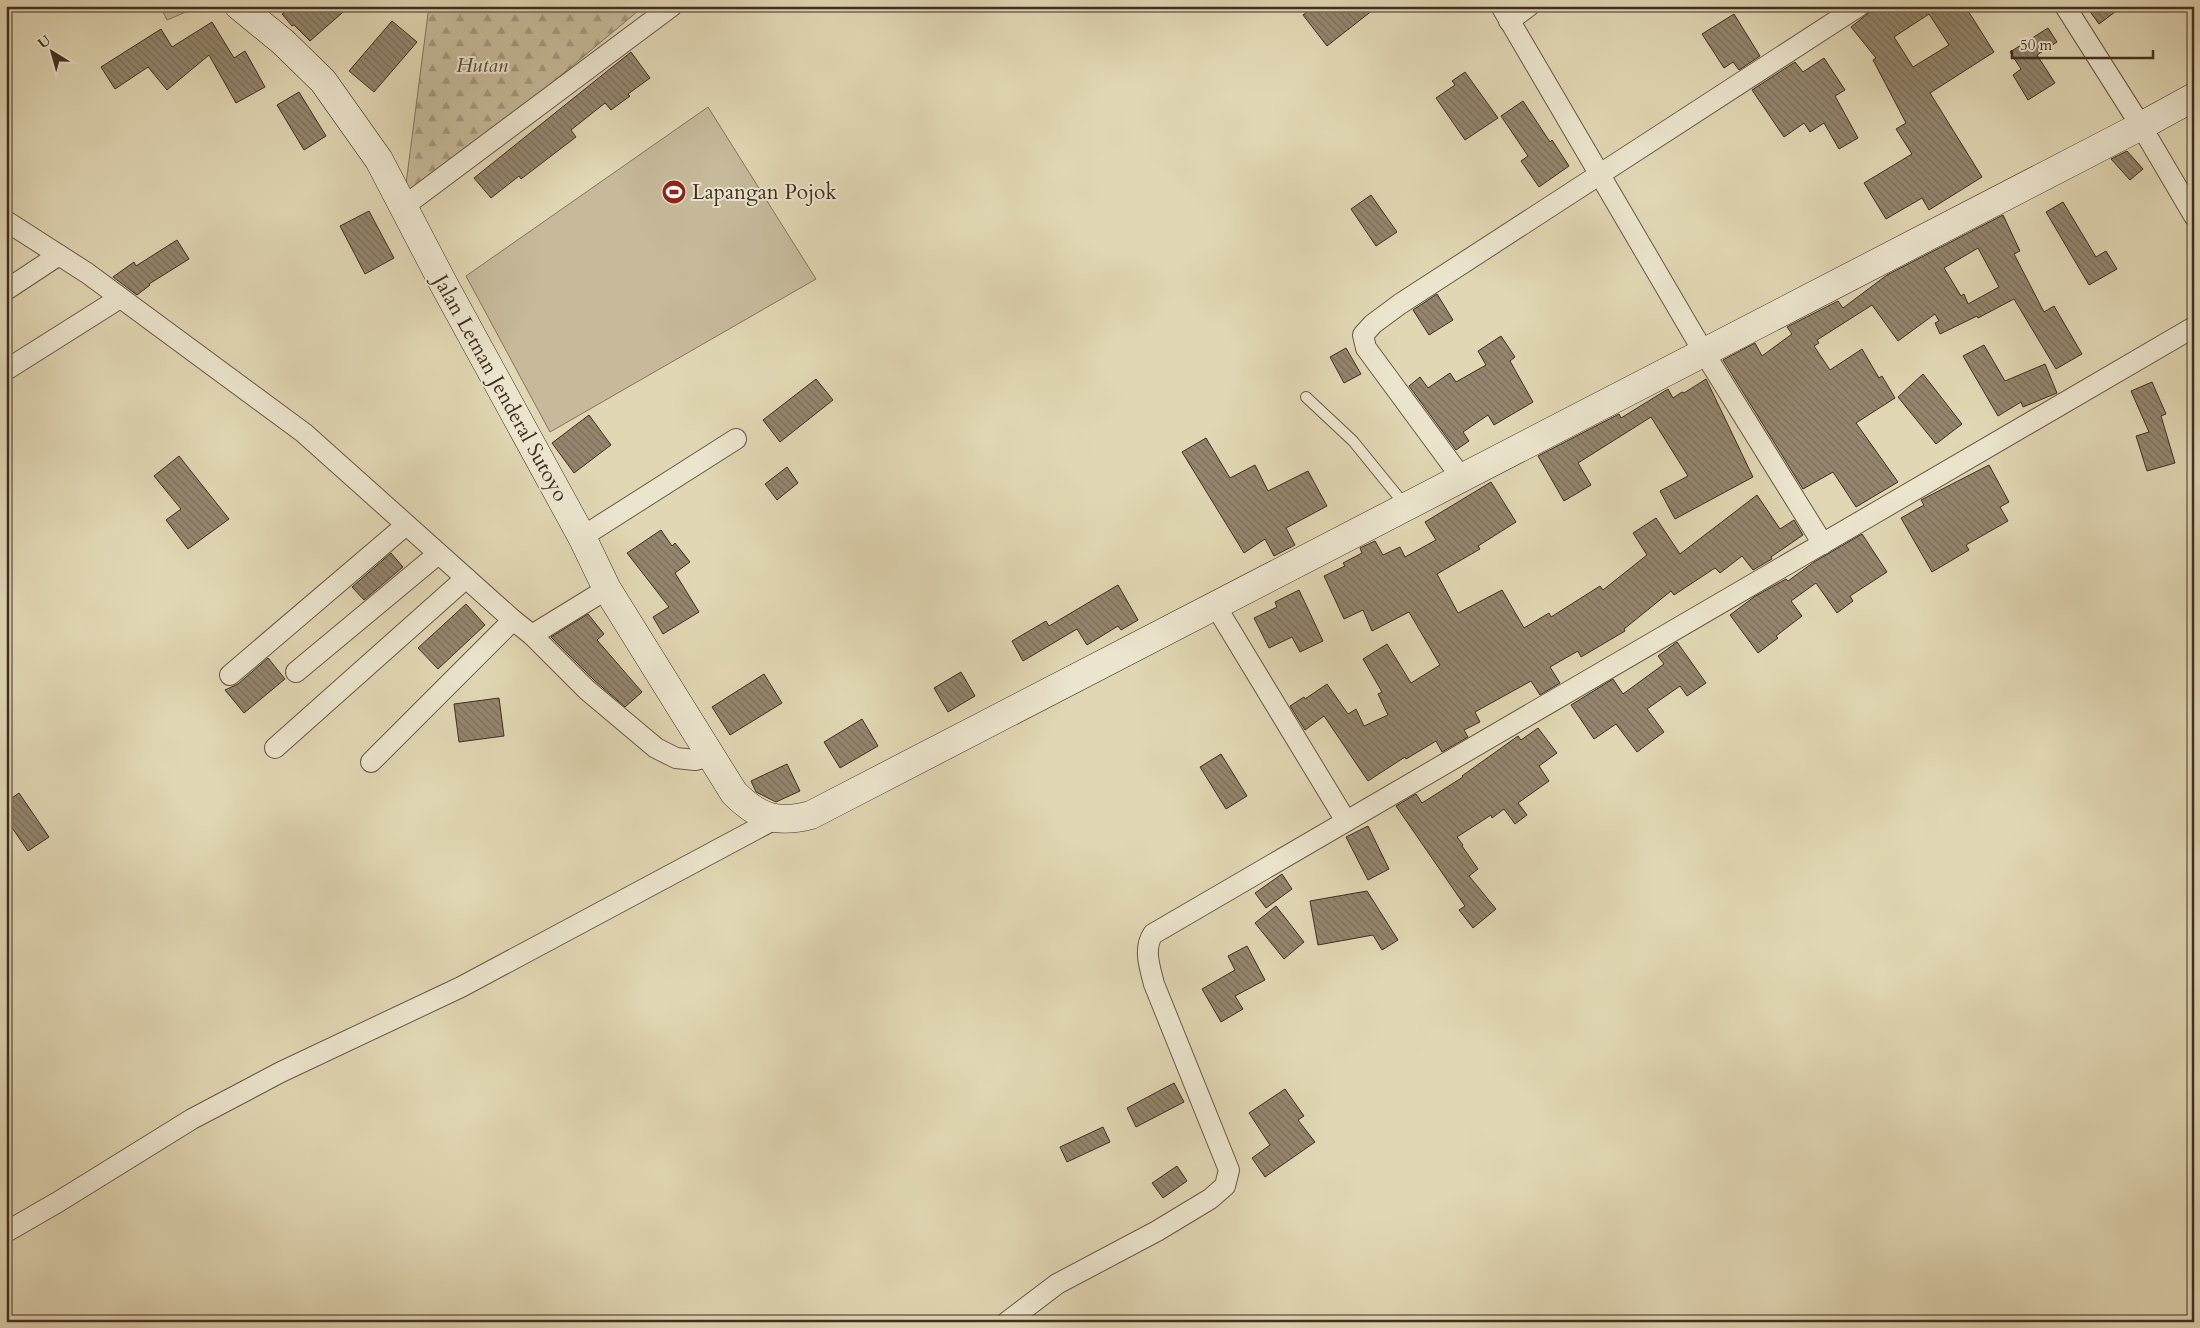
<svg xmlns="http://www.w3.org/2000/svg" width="2200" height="1328" font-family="Cardo,serif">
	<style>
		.forest { fill: url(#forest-firs); stroke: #83745e }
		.park { fill: #c6ba9b; stroke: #83745e }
		.building { fill: url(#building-back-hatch); stroke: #402e22; fill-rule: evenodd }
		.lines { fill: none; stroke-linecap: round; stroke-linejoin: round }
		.lane-casing { stroke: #685846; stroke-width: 12 }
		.street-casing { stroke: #685846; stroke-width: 22 }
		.secondary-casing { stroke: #402e22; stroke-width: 29 }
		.lane { stroke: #ece5ce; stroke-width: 10 }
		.street { stroke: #ece5ce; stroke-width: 20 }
		.secondary { stroke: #ece5ce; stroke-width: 28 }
		.labels { text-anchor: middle; stroke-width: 4; stroke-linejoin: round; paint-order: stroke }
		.park-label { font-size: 21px; font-style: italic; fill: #5b4a3a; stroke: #ece5ce }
		.poi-label { font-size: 21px; fill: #402e22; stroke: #ece5ce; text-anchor: start }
		.street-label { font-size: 21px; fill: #402e22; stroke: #ece5ce }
	</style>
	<defs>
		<pattern id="forest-firs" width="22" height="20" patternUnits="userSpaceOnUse" patternTransform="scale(1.25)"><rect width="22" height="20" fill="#c6ba9b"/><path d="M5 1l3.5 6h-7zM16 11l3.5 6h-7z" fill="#a2987e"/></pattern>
		<pattern id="building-back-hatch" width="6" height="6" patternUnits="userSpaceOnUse" patternTransform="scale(1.25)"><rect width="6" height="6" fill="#94866e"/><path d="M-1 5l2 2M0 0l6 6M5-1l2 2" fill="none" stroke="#7a6e5a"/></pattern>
	</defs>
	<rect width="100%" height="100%" fill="#e1d7b4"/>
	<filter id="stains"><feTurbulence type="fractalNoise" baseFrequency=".004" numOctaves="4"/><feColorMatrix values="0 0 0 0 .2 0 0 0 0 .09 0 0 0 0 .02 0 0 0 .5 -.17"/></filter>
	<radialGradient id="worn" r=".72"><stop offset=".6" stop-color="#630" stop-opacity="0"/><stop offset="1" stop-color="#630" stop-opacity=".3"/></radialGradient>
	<g class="forest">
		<polygon points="160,6 200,6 167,20"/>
		<polygon points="429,6 644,6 403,207"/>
	</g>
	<polygon class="park" points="708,107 816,279 550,432 466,276"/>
	<g class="building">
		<polygon points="279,6 350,6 310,41 294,25 292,26 282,14 284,13"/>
		<polygon points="1315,6 1378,6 1327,46 1303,15"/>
		<path d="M1877,6H1965L1994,52L1930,93L1982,177L1929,210L1922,198L1886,219L1864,183L1912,154L1896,129L1906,123L1873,60L1876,58L1851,27ZM1929,14L1949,45L1913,67L1894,37Z"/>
		<polygon points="2086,6 2123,6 2099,24"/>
		<polygon points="1734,14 1760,56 1739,70 1733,62 1724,68 1702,34"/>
		<polygon points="392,21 417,42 374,92 349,71"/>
		<polygon points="212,22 234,58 245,51 265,87 236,103 209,55 167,90 148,67 115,89 101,67 161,29 172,47"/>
		<polygon points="2048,28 2057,42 2037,55 2055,83 2028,100 2013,75 2021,69 2010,52"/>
		<polygon points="631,52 650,78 628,94 630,96 611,110 605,103 571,130 576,137 521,179 519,176 491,198 474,178"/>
		<polygon points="1824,58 1845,90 1835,96 1858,138 1839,149 1824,123 1810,132 1804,123 1784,137 1752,90 1795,62 1803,72"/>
		<polygon points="1465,72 1498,118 1465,140 1436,98 1455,85 1452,81"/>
		<polygon points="299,92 326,136 304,150 277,105"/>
		<polygon points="1523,101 1550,142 1552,140 1569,166 1539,187 1521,161 1528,156 1501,116"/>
		<polygon points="2127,151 2143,169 2130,180 2111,159"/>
		<polygon points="1371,195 1397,232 1376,246 1351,209"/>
		<polygon points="2063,202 2096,257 2106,251 2117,269 2089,285 2046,212"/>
		<polygon points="369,211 394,258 365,274 340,226"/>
		<path d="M2003,215L2020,251L2014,254L2044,312L2054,306L2082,354L2056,369L2014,299L1978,318L1977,316L1940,334L1935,323L1939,321L1935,314L1898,341L1872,305L1817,340L1819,343L1814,346L1830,370L1862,349L1879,378L1882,376L1895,398L1856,423L1898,482L1856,507L1833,472L1803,489L1723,360L1755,343L1762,356L1792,334L1787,327L1838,301L1843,308L1887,275ZM1978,248L1999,287L1968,304L1964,294L1961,296L1944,268Z"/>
		<polygon points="177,240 189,259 149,284 150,285 137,295 113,277 134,262 136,266"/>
		<polygon points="1437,294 1453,320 1429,335 1413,310"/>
		<polygon points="1501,336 1515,357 1510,361 1533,402 1494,425 1488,415 1463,432 1469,441 1456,450 1409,386 1420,377 1428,388 1450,373 1456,382 1486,365 1478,351"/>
		<polygon points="1984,345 2005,381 2045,364 2057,393 2023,407 2021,402 1998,416 1963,356"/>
		<polygon points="1346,348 1361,374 1344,383 1330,357"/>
		<polygon points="1923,374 1962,424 1936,444 1898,397"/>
		<polygon points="816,379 833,400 780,442 763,420"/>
		<polygon points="1706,379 1753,477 1675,519 1660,491 1688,476 1651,417 1578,463 1591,485 1564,501 1538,456 1619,414 1621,418 1668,389 1673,398 1682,392 1684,393"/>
		<polygon points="2152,382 2166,414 2161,416 2175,463 2147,471 2136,436 2149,432 2131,391"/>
		<polygon points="589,415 611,445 574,473 552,443"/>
		<polygon points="1206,438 1230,478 1255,465 1268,491 1308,471 1327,506 1286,528 1295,545 1274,556 1265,539 1244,553 1182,452"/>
		<polygon points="179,456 229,519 188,549 166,520 181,509 154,476"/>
		<polygon points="1989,465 2009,502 2000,507 2008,521 1966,545 1969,550 1932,572 1901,518 1924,505 1921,500"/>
		<polygon points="787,467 798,483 777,500 765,484"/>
		<polygon points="1491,482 1516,522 1478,546 1480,549 1437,574 1458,613 1502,590 1524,628 1549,613 1551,617 1600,586 1603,590 1647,555 1633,533 1656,518 1680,554 1757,495 1780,529 1794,520 1803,535 1771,557 1772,559 1753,570 1742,556 1720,573 1715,568 1674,595 1671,591 1624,629 1625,631 1581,657 1578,651 1550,667 1560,683 1540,695 1531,681 1475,712 1480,722 1464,730 1468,737 1442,752 1436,741 1406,759 1405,757 1368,781 1324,716 1305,730 1290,706 1304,697 1305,699 1327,684 1348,714 1356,709 1364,726 1388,715 1378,694 1382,692 1363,659 1387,644 1411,683 1440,665 1409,612 1372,631 1363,610 1344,619 1324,576 1345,566 1343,563 1362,553 1360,548 1375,541 1383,555 1400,547 1405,557 1436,540 1425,522"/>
		<polygon points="661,530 672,546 675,543 690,562 675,573 699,612 663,634 653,617 669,607 627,553"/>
		<polygon points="1862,534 1887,572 1850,596 1853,601 1837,613 1816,583 1791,601 1802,616 1776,636 1778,638 1758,653 1730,615 1754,597 1786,579 1788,581 1814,562"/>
		<polygon points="391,553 403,567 364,600 352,587"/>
		<polygon points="1118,585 1138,620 1121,630 1118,626 1087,645 1077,629 1023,661 1012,641 1046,621 1049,626"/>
		<polygon points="1299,590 1323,641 1300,652 1292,637 1269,648 1254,618 1277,607 1275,602"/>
		<polygon points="466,604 485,625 438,669 418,648"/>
		<polygon points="588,614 604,634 597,640 642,692 625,707 595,681 551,637"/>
		<polygon points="1677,642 1706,683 1687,696 1680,686 1647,709 1664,732 1637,752 1616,724 1594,739 1571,705 1613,679 1623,694 1664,664 1658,656"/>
		<polygon points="268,658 285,679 244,713 225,690 238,684"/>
		<polygon points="961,672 975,696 948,712 934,688"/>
		<polygon points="764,674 782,703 730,735 712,707"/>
		<polygon points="499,698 504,736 459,742 454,704"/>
		<polygon points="862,719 878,746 840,768 824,742"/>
		<polygon points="1538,728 1557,753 1539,766 1549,781 1518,803 1527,815 1515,824 1504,809 1492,818 1491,815 1457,837 1463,845 1462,846 1478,869 1469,876 1496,909 1473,928 1459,910 1465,906 1396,806 1416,794 1422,803 1463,777 1462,776 1518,736 1521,740"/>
		<polygon points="1221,754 1247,796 1226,809 1200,767"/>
		<polygon points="787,764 800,791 776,802 756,792 751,781"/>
		<polygon points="19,793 49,837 28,851 6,819 6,802"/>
		<polygon points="1368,826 1389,869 1368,880 1346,837"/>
		<polygon points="1282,874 1292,889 1266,908 1255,893"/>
		<polygon points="1367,891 1398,940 1382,950 1373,935 1318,945 1310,901"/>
		<polygon points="1276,906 1304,942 1284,959 1255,923"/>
		<polygon points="1247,946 1265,980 1235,996 1243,1009 1221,1022 1202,989 1235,970 1228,956"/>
		<polygon points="1174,1083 1184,1102 1136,1127 1127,1108"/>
		<polygon points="1285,1089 1304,1116 1298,1120 1315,1142 1265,1177 1252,1158 1270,1145 1249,1113"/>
		<polygon points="1103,1127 1110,1142 1067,1162 1060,1147"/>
		<polygon points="1177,1166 1187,1181 1163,1198 1152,1183"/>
	</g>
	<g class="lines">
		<defs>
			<polyline id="lane" points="1306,397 1353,441 1405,505"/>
			<g id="street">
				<polyline points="1501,6 1703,351 1823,544"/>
				<polyline points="2065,6 2141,126 2194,216"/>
				<polyline points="1509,21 1529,6"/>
				<polyline points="403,207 672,6"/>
				<polyline points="6,221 87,273 304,433 513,620 532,635 607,589"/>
				<polyline points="6,290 59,255"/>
				<polyline points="6,370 120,298"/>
				<polyline points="1461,477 1366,348 1363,335 1373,324 1400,304 1859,6"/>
				<polyline points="582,537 736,439"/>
				<polyline points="1215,605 1346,821"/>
				<polyline points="532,635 587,690 656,748 676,758 695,760 711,756"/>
				<polyline points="296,672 438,554"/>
				<polyline points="230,675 406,525"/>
				<polyline points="275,748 466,578"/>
				<polyline points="371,762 513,620"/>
				<polyline points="6,1232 58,1202 192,1119 281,1072 461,987 775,819"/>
				<path d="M1007,1322L1057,1284L1157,1231L1210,1199L1225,1186L1229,1170L1154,984C1150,968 1143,949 1153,934L2194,327"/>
			</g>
			<path id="secondary" d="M239,6L283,42L323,81L379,160L442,281L582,537L607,589L734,793C759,818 777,824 811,815L2141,126L2194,97"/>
		</defs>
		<use href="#lane" class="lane-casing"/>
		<use href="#street" class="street-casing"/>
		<use href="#secondary" class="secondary-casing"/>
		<use href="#lane" class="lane"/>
		<use href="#street" class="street"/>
		<use href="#secondary" class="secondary"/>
	</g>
	<defs>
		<symbol id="stadium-disc" viewBox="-11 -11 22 22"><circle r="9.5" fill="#8f2418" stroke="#ece5ce"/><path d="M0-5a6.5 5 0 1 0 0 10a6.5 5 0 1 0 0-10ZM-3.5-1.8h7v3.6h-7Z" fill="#fff"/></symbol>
	</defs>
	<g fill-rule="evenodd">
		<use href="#stadium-disc" x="660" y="178" width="28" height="28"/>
	</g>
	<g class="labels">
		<g class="park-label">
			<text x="482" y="72">Hutan</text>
		</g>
		<g class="poi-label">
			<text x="692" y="199">Lapangan Pojok</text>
		</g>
		<g class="street-label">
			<text transform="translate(501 388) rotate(61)" y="7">Jalan Letnan Jenderal Sutoyo</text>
		</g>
	</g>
	<rect width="2200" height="1328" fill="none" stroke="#e1d7b4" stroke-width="25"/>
	<rect x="8" y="8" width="2185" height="1313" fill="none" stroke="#402e22" stroke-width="2.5"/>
	<rect x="12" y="12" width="2175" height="1303" fill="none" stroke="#402e22"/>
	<g transform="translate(52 52) rotate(323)" stroke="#ece5ce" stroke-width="4" paint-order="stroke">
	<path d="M0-4L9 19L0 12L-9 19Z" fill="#402e22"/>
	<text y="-8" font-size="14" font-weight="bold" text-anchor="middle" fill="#402e22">U</text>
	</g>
	<path d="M2012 50v8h141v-8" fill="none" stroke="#402e22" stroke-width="2.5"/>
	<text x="2020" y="50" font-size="15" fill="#402e22" stroke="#ece5ce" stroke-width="4" paint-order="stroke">50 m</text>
	<rect width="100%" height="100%" filter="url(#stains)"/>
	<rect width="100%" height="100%" fill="url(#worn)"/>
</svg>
